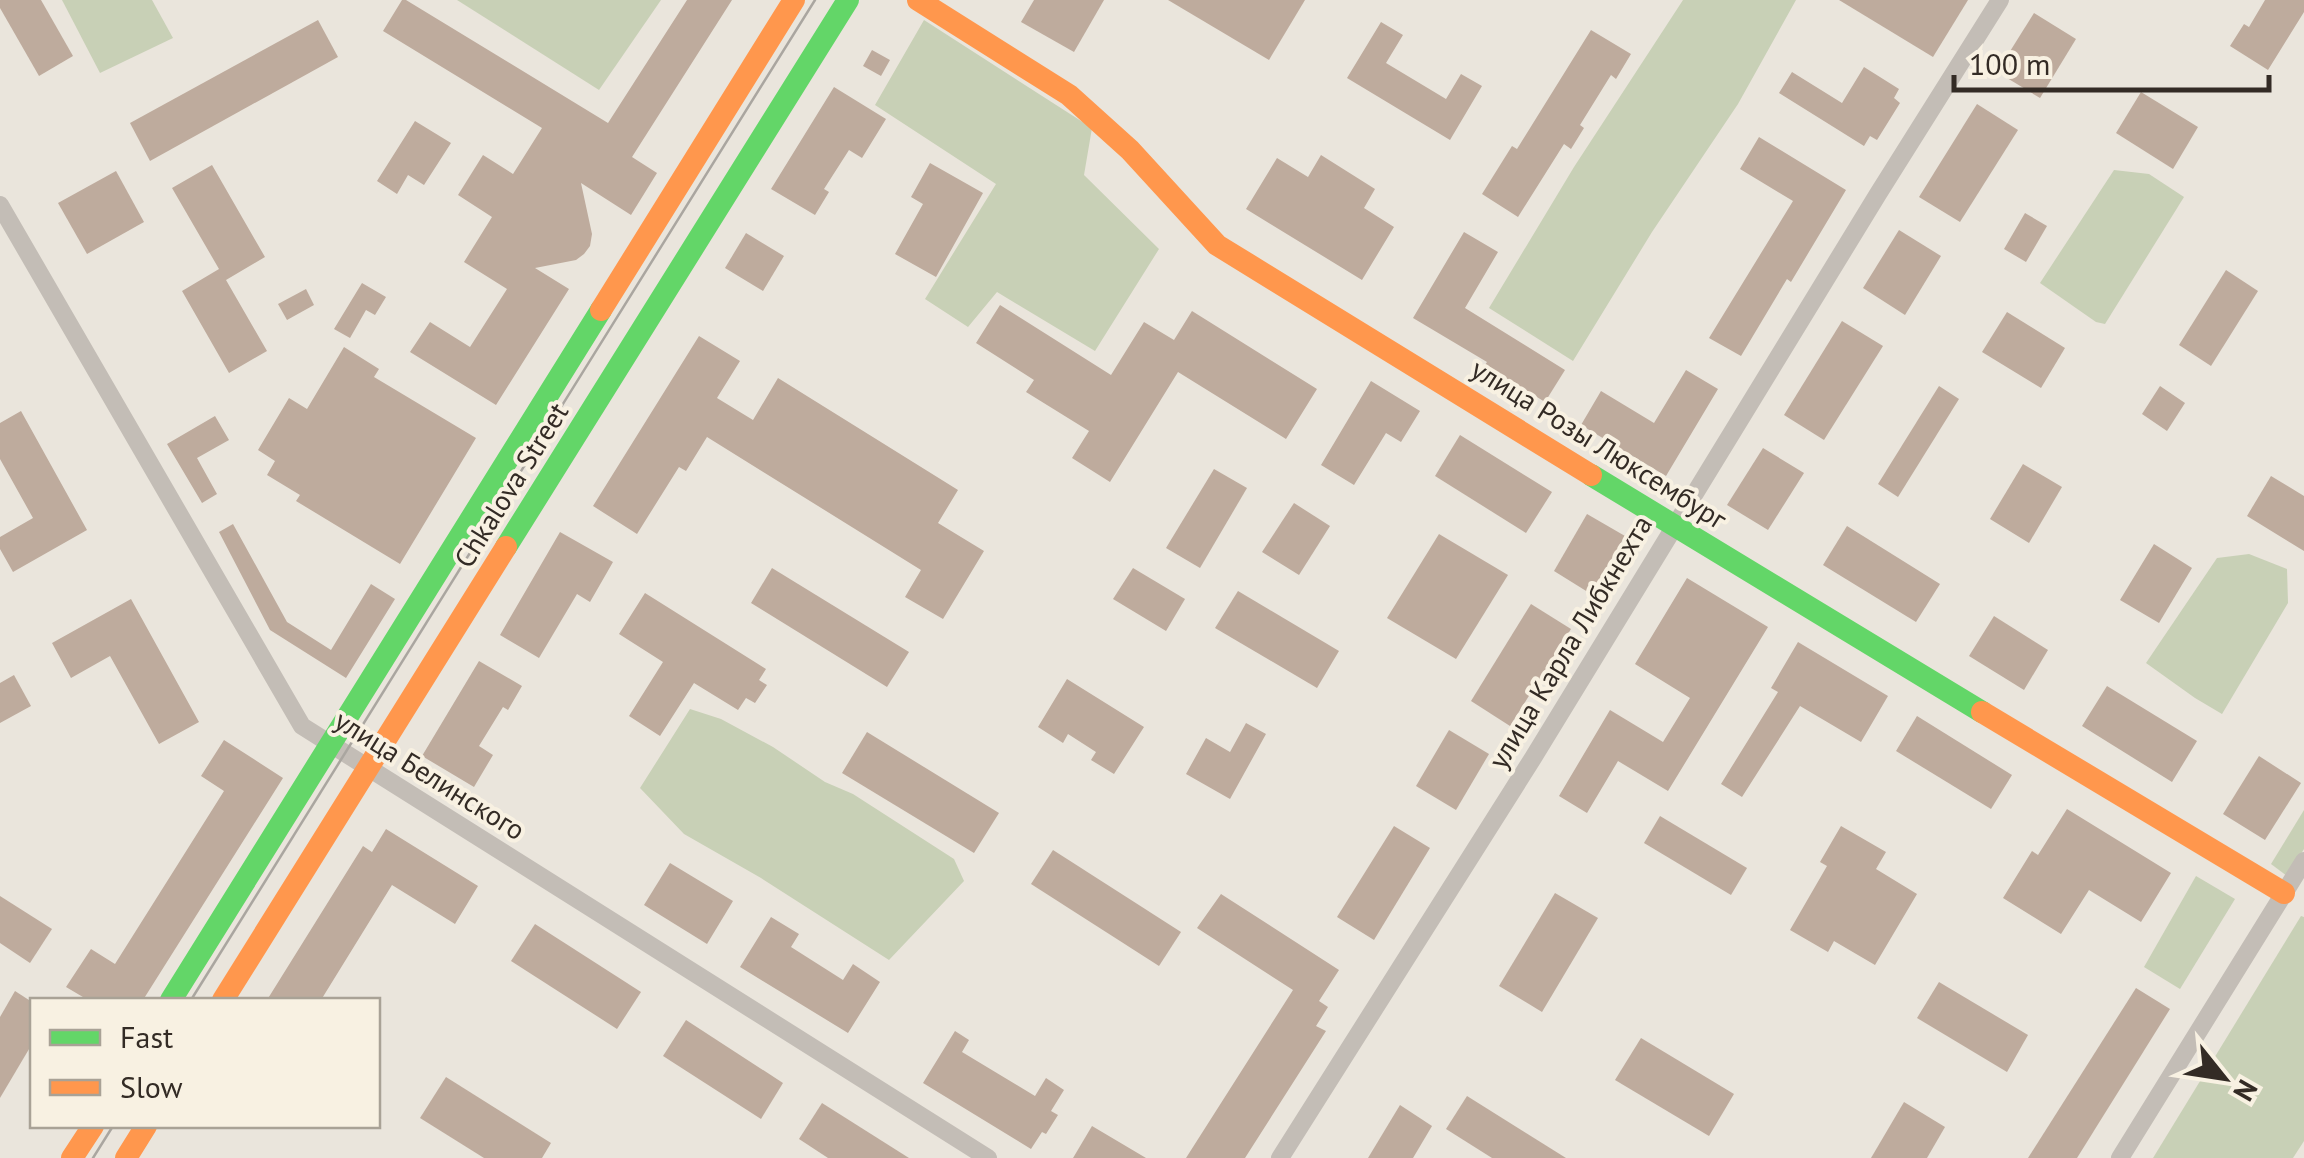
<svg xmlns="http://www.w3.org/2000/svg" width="2304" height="1158" font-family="'PT Sans',sans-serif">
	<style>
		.green { fill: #c8d0b6 }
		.building { fill: #beab9d }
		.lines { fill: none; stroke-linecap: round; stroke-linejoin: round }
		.street { stroke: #c3bdb6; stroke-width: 18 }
		.fast { stroke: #63d668; stroke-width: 22 }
		.slow { stroke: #ff974d; stroke-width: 22 }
		.tram { stroke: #aaa6a0; stroke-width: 2.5 }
		.labels { text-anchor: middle; stroke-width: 8; stroke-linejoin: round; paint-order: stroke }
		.street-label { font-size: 28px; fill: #332b25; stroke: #f8f1e2 }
	</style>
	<rect width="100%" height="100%" fill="#eae5dc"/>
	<g class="green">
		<polygon points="62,0 152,0 173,38 100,73"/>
		<polygon points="457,0 661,0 599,90"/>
		<polygon points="1683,0 1796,0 1738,104 1652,232 1573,361 1489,308 1574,167"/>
		<polygon points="924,20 1092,128 1084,175 1159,249 1095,351 997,292 968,327 925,299 996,184 875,105"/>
		<polygon points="2114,170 2149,174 2184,197 2105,324 2096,322 2040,283"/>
		<polygon points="2249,554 2287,569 2288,603 2222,714 2195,698 2146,663 2217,558"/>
		<polygon points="690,709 721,719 773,747 825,782 853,794 954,859 964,881 889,960 761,878 684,834 640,788"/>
		<polygon points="2304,810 2304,849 2287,876 2271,864"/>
		<polygon points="2196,876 2235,899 2180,989 2144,967"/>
		<polygon points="2301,916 2304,917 2304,1141 2293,1158 2153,1158"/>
	</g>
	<g class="building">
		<polygon points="0,0 41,0 73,56 39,76 0,8"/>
		<polygon points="402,0 406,0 608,123 687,0 732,0 632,157 657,173 631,215 581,183 592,234 590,246 584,254 576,260 535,268 569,289 496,405 410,352 430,322 470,347 507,289 464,262 492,217 458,195 483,155 513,174 542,128 383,31"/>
		<polygon points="1034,0 1104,0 1074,52 1021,22"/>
		<polygon points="1168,0 1305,0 1269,60"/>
		<polygon points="1839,0 1968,0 1933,57"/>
		<polygon points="2265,0 2304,0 2304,12 2268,70 2230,46 2244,24 2249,27"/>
		<polygon points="2034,13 2076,39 2040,98 1997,72"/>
		<polygon points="318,20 338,57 150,161 130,123"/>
		<polygon points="1381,22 1403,35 1386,63 1446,99 1461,74 1482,86 1450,140 1347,78"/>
		<polygon points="1591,30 1631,54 1616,79 1611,75 1580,125 1584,128 1571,149 1564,144 1518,217 1482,194 1512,146 1517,149"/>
		<polygon points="872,50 890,60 881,76 863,66"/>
		<polygon points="1864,67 1899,89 1894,98 1900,103 1877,140 1870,136 1864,146 1779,93 1792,72 1842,103"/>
		<polygon points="834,87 886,119 862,158 849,150 824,189 829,192 815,215 771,189"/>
		<polygon points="2141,92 2198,127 2173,169 2116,133"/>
		<polygon points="1977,104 2018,130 1960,222 1919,197"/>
		<polygon points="415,121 451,143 424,185 408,175 397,194 377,181"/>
		<polygon points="1759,137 1846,190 1791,282 1787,279 1741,356 1709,338 1793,201 1740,169"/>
		<polygon points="1321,155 1375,189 1364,208 1394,227 1362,280 1246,209 1277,158 1308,177"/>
		<polygon points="930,163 983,193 936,277 895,254 923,204 911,197"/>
		<polygon points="212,165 265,257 226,280 267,351 229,373 182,291 219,269 172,188"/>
		<polygon points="116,171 144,222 87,254 58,203"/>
		<polygon points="2025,213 2047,226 2026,262 2004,249"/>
		<polygon points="1899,230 1941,256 1905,315 1863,288"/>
		<polygon points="1464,232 1498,252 1465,308 1565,370 1545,402 1485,365 1487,362 1413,318"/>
		<polygon points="746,233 784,256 763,291 725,268"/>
		<polygon points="2226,270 2258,291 2211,366 2179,345"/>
		<polygon points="362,283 386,297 375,315 366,310 350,338 334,329"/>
		<polygon points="306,289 314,305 287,320 278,304"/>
		<polygon points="1000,305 1111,375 1144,322 1174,340 1192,311 1317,389 1286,439 1178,372 1110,482 1072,458 1089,431 1026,392 1034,380 976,343"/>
		<polygon points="2007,312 2065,348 2041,388 1982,352"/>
		<polygon points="1842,321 1883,346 1824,440 1784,415"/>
		<polygon points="699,336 740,361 717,398 753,420 778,378 958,490 938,523 984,551 943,619 905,597 921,570 707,437 686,471 679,467 637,534 593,506"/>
		<polygon points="344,347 379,369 374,377 476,438 400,564 296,501 300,495 267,475 275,461 258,450 289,398 307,409"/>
		<polygon points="1686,370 1718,389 1666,476 1581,425 1601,391 1654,423"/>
		<polygon points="1371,381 1420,411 1401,442 1386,433 1354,485 1321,465"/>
		<polygon points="1939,386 1959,399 1898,497 1878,484"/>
		<polygon points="2160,386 2185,403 2167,431 2142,414"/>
		<polygon points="21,411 87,530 13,572 0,549 0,537 33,518 0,459 0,423"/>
		<polygon points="215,416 229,440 197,458 217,494 202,503 167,444"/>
		<polygon points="1460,435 1552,492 1526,533 1435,476"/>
		<polygon points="1763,448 1804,473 1768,530 1727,505"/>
		<polygon points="2023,464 2062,487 2029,543 1990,519"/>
		<polygon points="1214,469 1247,488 1200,568 1166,548"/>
		<polygon points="2271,476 2304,496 2304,551 2247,516"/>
		<polygon points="1294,503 1330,526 1299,575 1262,552"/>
		<polygon points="1587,514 1625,536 1591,594 1554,571"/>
		<polygon points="233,524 287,622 331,650 371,584 395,599 346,678 270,630 219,532"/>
		<polygon points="1847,526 1940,584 1916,622 1823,565"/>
		<polygon points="560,532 613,562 590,602 577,594 539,658 500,635"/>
		<polygon points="1439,534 1508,575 1456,659 1387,618"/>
		<polygon points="2154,544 2192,568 2159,623 2120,600"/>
		<polygon points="772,568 909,652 887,687 751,603"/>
		<polygon points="1133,568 1185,599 1166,631 1113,599"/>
		<polygon points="1687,578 1768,627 1668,791 1618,761 1587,813 1559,796 1610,710 1663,742 1690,698 1635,664"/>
		<polygon points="1238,591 1339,651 1317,688 1215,628"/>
		<polygon points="645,593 766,669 759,680 767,685 755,703 746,698 738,710 694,683 660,736 629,716 663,662 619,634"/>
		<polygon points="131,599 199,722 159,744 110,656 71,678 52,643"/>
		<polygon points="1531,604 1571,629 1510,726 1471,701"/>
		<polygon points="1994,616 2048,650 2024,690 1969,656"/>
		<polygon points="1798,642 1888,696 1861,742 1800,706 1742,797 1721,784 1778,692 1771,688"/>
		<polygon points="479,661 522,686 508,710 503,707 479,746 493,755 474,787 422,756"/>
		<polygon points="14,675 31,706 0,723 0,683"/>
		<polygon points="1067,679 1144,727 1114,774 1091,760 1096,752 1068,734 1063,743 1038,727"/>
		<polygon points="2107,686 2197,741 2172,782 2082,726"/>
		<polygon points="1917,716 2012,775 1991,809 1896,751"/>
		<polygon points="1246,723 1266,734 1230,799 1186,774 1206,738 1230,752"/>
		<polygon points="1449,730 1489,754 1456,810 1416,786"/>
		<polygon points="867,732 999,813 974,853 842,773"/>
		<polygon points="224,740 283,778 143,1000 88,1000 66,987 91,949 115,964 224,791 201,776"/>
		<polygon points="2259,756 2301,783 2265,840 2223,814"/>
		<polygon points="2067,809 2171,873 2141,922 2089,890 2061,934 2003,898 2032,851 2038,855"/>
		<polygon points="1660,816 1747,868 1731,895 1644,843"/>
		<polygon points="1394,826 1430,848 1374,940 1337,917"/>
		<polygon points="1841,826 1886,852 1876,869 1917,894 1875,965 1834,941 1828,952 1790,930 1827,866 1820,862"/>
		<polygon points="386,829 478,886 455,924 392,885 321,1000 267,1000 363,846 372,852"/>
		<polygon points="1053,850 1181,932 1159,966 1031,884"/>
		<polygon points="670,863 733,901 707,944 644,905"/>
		<polygon points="1555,893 1598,918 1542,1012 1499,986"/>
		<polygon points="1221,894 1339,970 1319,1001 1328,1007 1316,1026 1326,1031 1245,1158 1186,1158 1293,990 1197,928"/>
		<polygon points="0,896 52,929 30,963 0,943"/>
		<polygon points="771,917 799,934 791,947 843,980 853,964 880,982 848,1033 740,967"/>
		<polygon points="535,924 641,992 617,1029 511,961"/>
		<polygon points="1939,982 2028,1035 2007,1072 1917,1018"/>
		<polygon points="2136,988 2170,1009 2077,1158 2028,1158"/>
		<polygon points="15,991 32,1002 32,1044 0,1098 0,1017"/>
		<polygon points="686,1020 783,1083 761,1119 663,1056"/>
		<polygon points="955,1031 969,1040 962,1052 1035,1096 1046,1078 1064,1090 1051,1111 1058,1115 1046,1134 1042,1132 1031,1149 923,1083"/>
		<polygon points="1641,1038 1734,1094 1709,1136 1615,1080"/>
		<polygon points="446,1077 551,1143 542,1158 484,1158 420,1118"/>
		<polygon points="1467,1096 1566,1158 1492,1158 1446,1129"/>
		<polygon points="1904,1102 1945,1127 1927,1158 1871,1158"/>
		<polygon points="822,1103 909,1158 828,1158 799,1139"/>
		<polygon points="1400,1105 1432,1126 1413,1158 1368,1158"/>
		<polygon points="1092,1126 1146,1158 1073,1158"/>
	</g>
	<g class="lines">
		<g class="street">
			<polyline points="0,205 302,726 988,1158"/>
			<polyline points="1280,1158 1533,758 1878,194 2000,0"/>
			<polyline points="2120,1158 2304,861"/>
		</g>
		<g class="fast">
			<polyline points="1591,475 1982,712"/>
			<polyline points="506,547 848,0"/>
			<polyline points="171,1000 601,310"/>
		</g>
		<g class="slow">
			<polyline points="918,0 1069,95 1130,150 1217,245 1591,475"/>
			<polyline points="601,310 794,0"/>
			<polyline points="1982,712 2284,893"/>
			<polyline points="223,1000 506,547"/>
			<polyline points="72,1158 93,1126"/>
			<polyline points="126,1158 146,1126"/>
		</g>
		<g class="tram">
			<polyline points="191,1000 815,0"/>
			<polyline points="93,1158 113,1126"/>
		</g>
	</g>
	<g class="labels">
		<g class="street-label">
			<text transform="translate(1599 444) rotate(32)" y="10">улица Розы Люксембург</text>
			<text transform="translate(511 485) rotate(-58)" y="10">Chkalova Street</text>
			<text transform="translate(1570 642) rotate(-59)" y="10">улица Карла Либкнехта</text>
			<text transform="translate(430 775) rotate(32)" y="10">улица Белинского</text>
		</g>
	</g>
	<rect x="30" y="998" width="350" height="130" fill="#f8f1e2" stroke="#a9a296" stroke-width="2.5"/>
	<rect x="50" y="1030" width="50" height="15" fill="#63d668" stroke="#a9a296" stroke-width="2.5"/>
	<text x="120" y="1048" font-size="30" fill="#332b25">Fast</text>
	<rect x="50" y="1080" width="50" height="15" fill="#ff974d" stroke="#a9a296" stroke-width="2.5"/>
	<text x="120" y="1098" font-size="30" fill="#332b25">Slow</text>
	<g transform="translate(2224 1078) rotate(120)" stroke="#f8f1e2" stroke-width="8" paint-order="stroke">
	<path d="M0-8L18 38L0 25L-18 38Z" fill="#332b25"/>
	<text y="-15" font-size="28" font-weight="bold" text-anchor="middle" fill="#332b25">N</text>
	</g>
	<path d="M1954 75v15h315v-15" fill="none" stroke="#332b25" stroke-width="5"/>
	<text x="1969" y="75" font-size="30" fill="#332b25" stroke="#f8f1e2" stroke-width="8" paint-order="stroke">100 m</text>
</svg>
